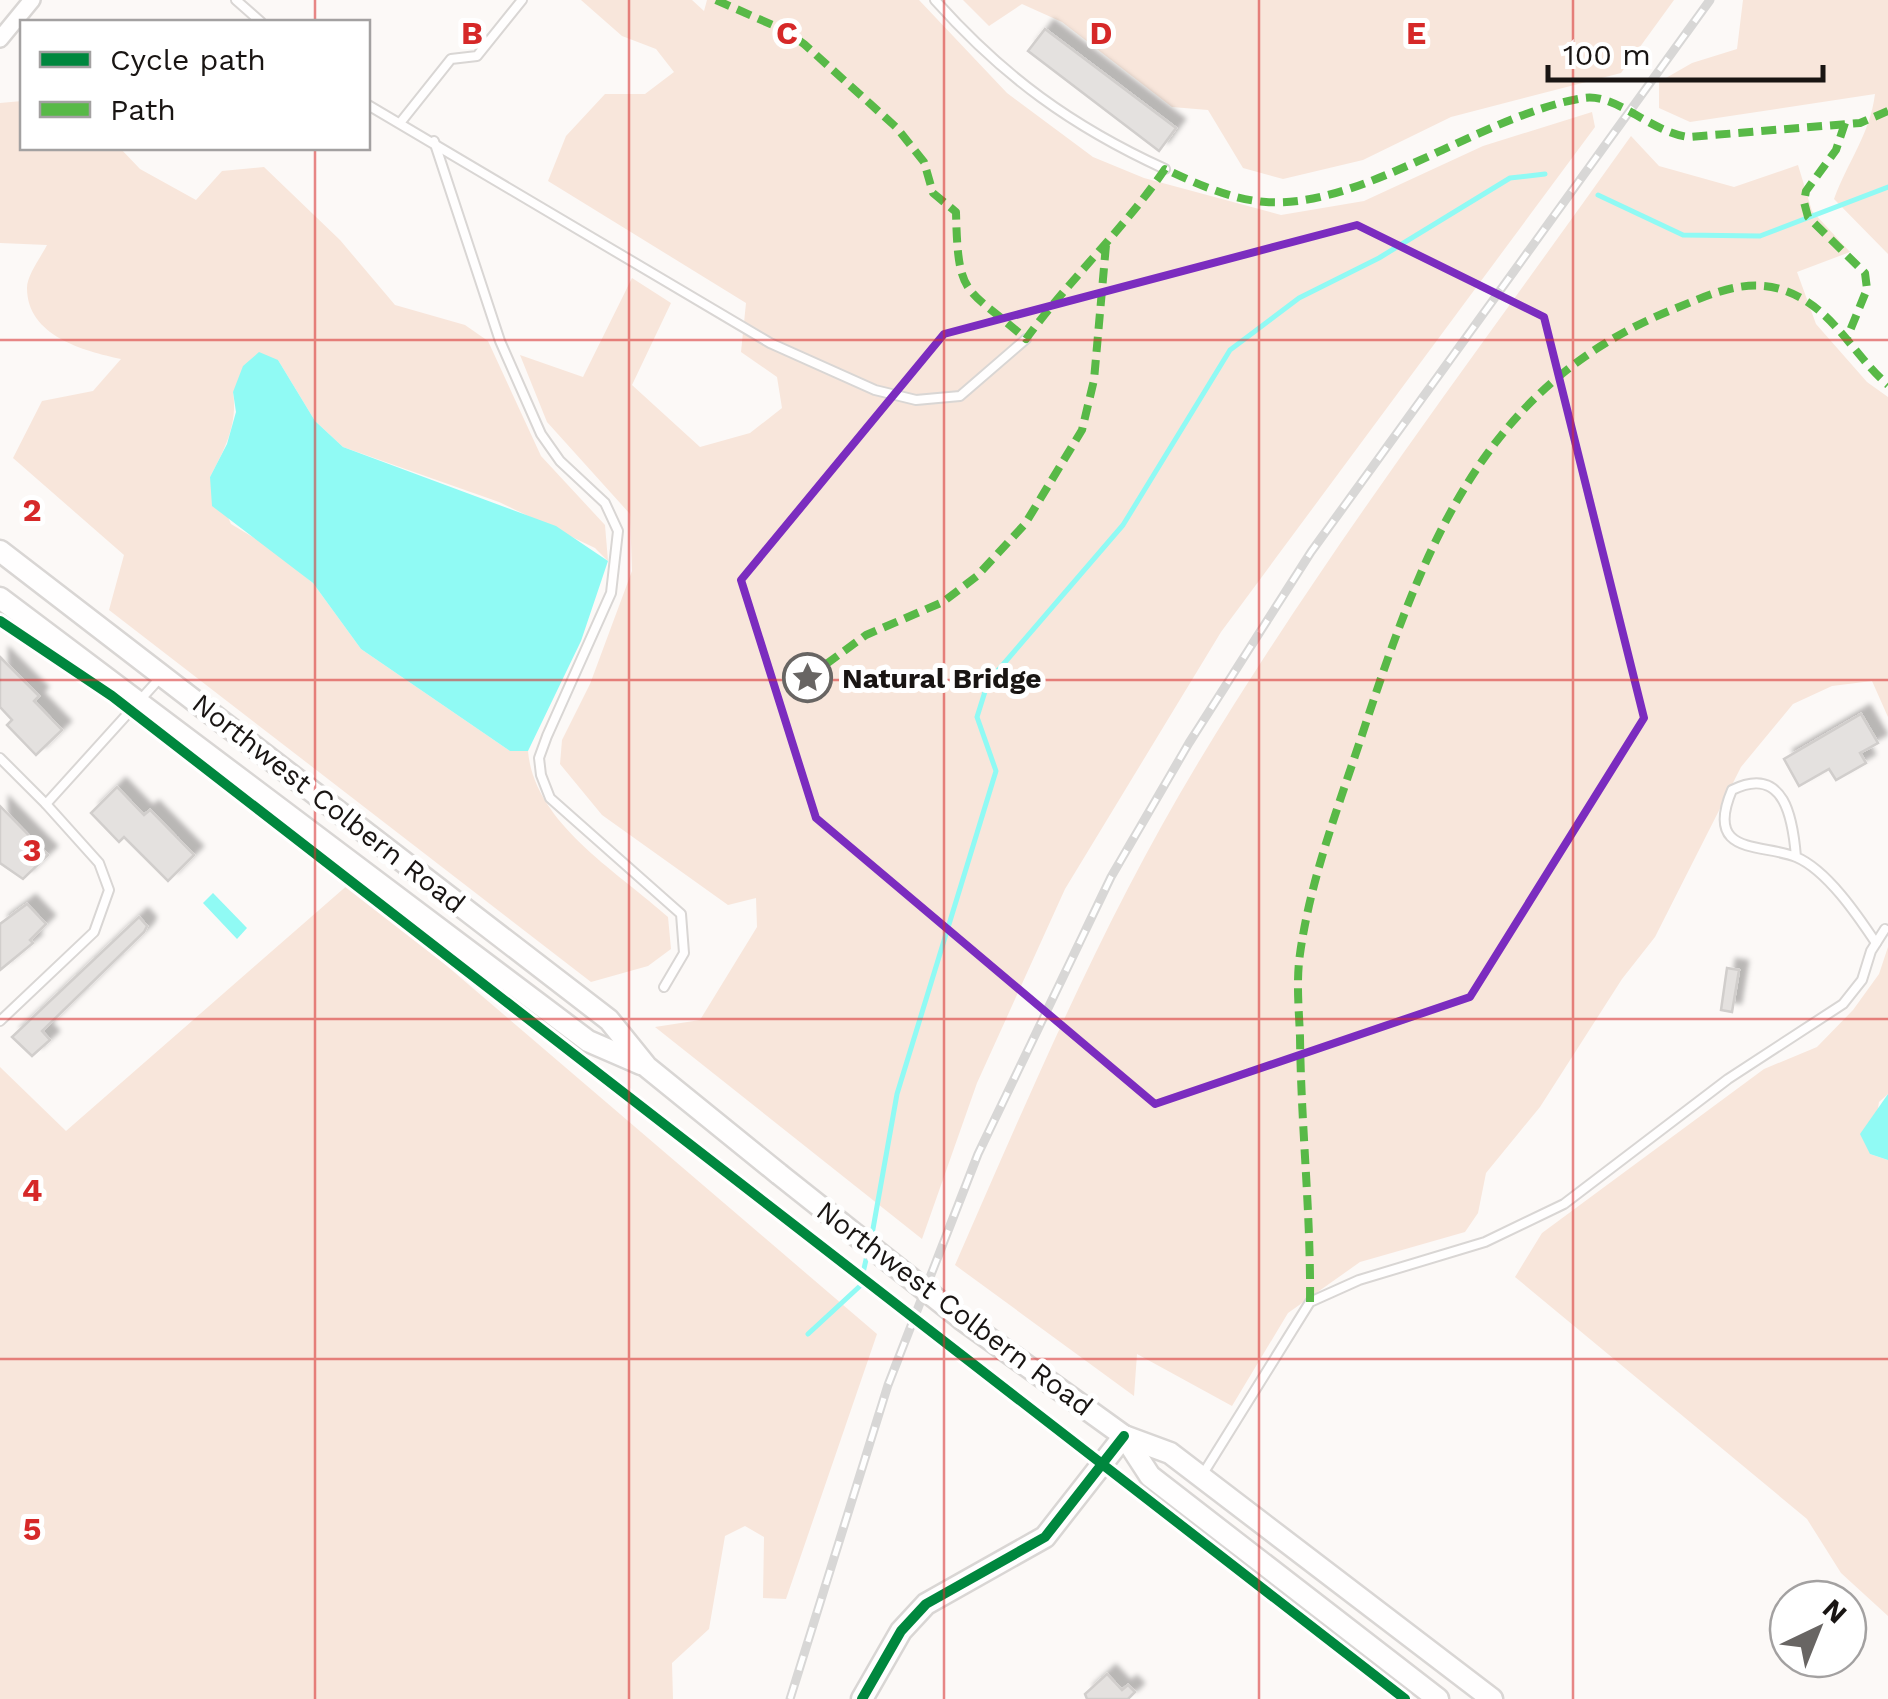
<svg xmlns="http://www.w3.org/2000/svg" width="1888" height="1699" font-family="'Work Sans',sans-serif">
	<style>
		.green { fill: #f8e6db }
		.water { fill: #90faf4 }
		.lines { fill: none; stroke-linecap: round; stroke-linejoin: round }
		.stream { stroke: #90faf4; stroke-width: 5 }
		.building { fill: #e4e1df; stroke: #d1cecc; stroke-width: 2.5; filter: url(#shadow) }
		.lane-casing { stroke: #d9d6d4; stroke-width: 12 }
		.street-casing { stroke: #d9d6d4; stroke-width: 20 }
		.secondary-casing { stroke: #d9d6d4; stroke-width: 25 }
		.lane { stroke: #fffefe; stroke-width: 8 }
		.street { stroke: #fffefe; stroke-width: 15 }
		.secondary { stroke: #fffefe; stroke-width: 20 }
		.rail-casing { stroke: #d8d7d6; stroke-width: 9 }
		.rail { stroke: #fff; stroke-width: 5; stroke-dasharray: 15; stroke-linecap: butt }
		.secondary-bridge-casing { stroke: #d9d6d4; stroke-width: 25; stroke-linecap: butt }
		.secondary-bridge { stroke: #fffefe; stroke-width: 20 }
		.quiet { stroke: #58b947; stroke-width: 8; stroke-dasharray: 15 8; stroke-linecap: butt }
		.cycleway-casing { stroke: #fff; stroke-width: 16 }
		.cycleway { stroke: #00873e; stroke-width: 10 }
		.marked { fill: none; stroke: #7b2cbf; stroke-width: 8; stroke-linejoin: round }
		.grid { fill: none; stroke: #d62828; stroke-width: 2.5; stroke-opacity: 0.55 }
		.labels { text-anchor: middle; stroke-width: 10; stroke-linejoin: round; paint-order: stroke }
		.poi-label { font-size: 28px; font-weight: bold; fill: #191513; stroke: #fff; text-anchor: start }
		.street-label { font-size: 28px; fill: #191513; stroke: #fff }
		.grid-label { font-size: 32px; text-anchor: middle; font-weight: bold; fill: #d62828; stroke: #fff; stroke-width: 10; stroke-linejoin: round; paint-order: stroke }
	</style>
	<defs>
		<filter id="shadow"><feDropShadow dx="9" dy="-9" stdDeviation="2.5" flood-color="#0004"/></filter>
	</defs>
	<rect width="100%" height="100%" fill="#fcf9f7"/>
	<g class="green">
		<polygon points="581,0 692,0 704,11 707,0 919,0 1007,93 1093,157 1144,178 1281,215 1364,201 1483,146 1592,112 1595,127 1221,632 1065,889 977,1083 922,1239 655,1027 700,1020 757,927 756,898 728,905 602,815 560,764 562,740 590,684 632,571 630,514 547,422 520,355 583,377 632,278 671,303 632,385 700,447 750,433 782,408 777,377 741,352 746,303 548,181 566,136 605,94 645,94 674,72 656,49 622,36"/>
		<polygon points="963,0 1674,0 1621,73 1451,117 1363,160 1283,179 1243,168 1208,110 1172,107 1062,22 1022,4 989,26"/>
		<path d="M1743,0H1888V254L1834,199C1848,161 1870,134 1875,94L1690,122L1659,108V82L1692,63L1737,49Z"/>
		<path d="M22,101V148H120L140,169L196,200L222,171L264,167L340,240L395,305L465,325L488,341L541,456L605,525L608,561L595,548L499,502L343,447L315,421L278,360L233,392C238,424 225,449 210,477L231,524L266,545L313,583L361,649L510,751H528C534,823 618,872 668,917L671,949L648,966L591,982L109,610L124,555L13,458L42,401L93,391L121,359C84,351 27,336 27,288C27,275 41,257 47,245L0,243V103Z"/>
		<path d="M1631,136L1659,166L1734,187L1798,165L1812,211L1850,252L1797,272L1816,324L1867,382L1888,397V717L1872,681L1832,686L1793,704L1741,767L1655,937L1622,979L1540,1107L1486,1173L1478,1213L1465,1232L1360,1262L1288,1313L1232,1406L1137,1354L1134,1396L955,1265C1029,1096 1102,922 1198,763C1329,546 1484,343 1631,136Z"/>
		<polygon points="350,883 877,1334 786,1599 763,1598 764,1537 745,1526 725,1536 709,1629 672,1663 673,1699 0,1699 0,1067 66,1131"/>
		<polygon points="1888,947 1888,1094 1879,1102 1870,1154 1888,1160 1888,1616 1841,1573 1807,1519 1515,1277 1542,1233 1764,1069 1817,1047 1853,1010 1879,974"/>
	</g>
	<g class="water">
		<polygon points="259,352 278,360 315,421 343,447 556,526 608,561 581,641 528,751 510,751 361,649 313,583 212,506 210,477 227,444 236,412 233,392 243,366"/>
		<polygon points="213,893 247,928 237,939 203,903"/>
		<polygon points="1888,1094 1888,1160 1870,1154 1860,1134"/>
	</g>
	<g class="lines">
		<g class="stream">
			<polyline points="1598,195 1683,235 1760,236 1888,187"/>
			<polyline points="871,1240 897,1094 996,771 977,717 988,682 1123,525 1230,350 1299,298 1379,258 1510,178 1545,174"/>
			<polyline points="808,1334 860,1286 868,1251"/>
		</g>
	</g>
	<g class="building">
		<polygon points="1045,29 1176,128 1159,151 1028,51"/>
		<polygon points="0,657 39,696 34,701 62,730 36,755 7,725 12,720 0,707"/>
		<polygon points="1861,714 1878,743 1860,753 1866,763 1836,780 1829,769 1799,786 1784,759"/>
		<polygon points="117,787 144,815 150,810 194,855 168,881 124,837 119,842 91,813"/>
		<polygon points="0,806 48,855 23,879 0,863"/>
		<polygon points="27,904 46,924 30,940 33,943 0,970 0,924"/>
		<polygon points="139,917 147,926 144,932 42,1031 50,1040 32,1056 12,1037"/>
		<polygon points="1727,968 1739,970 1732,1012 1721,1010"/>
		<polygon points="1107,1674 1122,1690 1128,1685 1135,1692 1128,1699 1087,1699 1085,1694"/>
	</g>
	<g class="lines">
		<defs>
			<g id="lane">
				<polyline points="236,0 261,22"/>
				<path d="M935,0C1003,76 1071,126 1165,169"/>
				<polyline points="368,105 770,343 875,390 916,400 960,396 1026,339"/>
				<polyline points="400,123 451,59 477,56 522,0"/>
				<polyline points="434,141 500,341 541,434 560,461 605,503 618,531 611,593 547,736 539,758 541,775 550,798 681,914 684,953 664,987"/>
				<polyline points="0,758 46,804 160,678"/>
				<path d="M1796,857C1793,820 1785,764 1732,790C1704,856 1761,843 1796,857C1827,870 1858,916 1876,943"/>
				<polyline points="0,1021 94,932 109,890 99,863 46,804"/>
				<polyline points="1201,1477 1310,1302 1359,1280 1485,1242 1564,1204 1728,1079 1843,1004 1862,980 1871,951 1885,929"/>
			</g>
			<polyline id="street" points="0,39 32,0"/>
			<g id="secondary">
				<polyline points="0,551 609,1020 647,1067 779,1174"/>
				<polyline points="0,598 588,1041 641,1064"/>
				<polyline points="963,1320 1124,1436 1170,1453 1492,1699"/>
				<polyline points="1124,1436 1150,1476 1438,1699"/>
				<polyline points="862,1699 901,1631 926,1604 1045,1537 1124,1436"/>
			</g>
		</defs>
		<use href="#lane" class="lane-casing"/>
		<use href="#street" class="street-casing"/>
		<use href="#secondary" class="secondary-casing"/>
		<use href="#lane" class="lane"/>
		<use href="#street" class="street"/>
		<use href="#secondary" class="secondary"/>
		<defs>
			<polyline id="rail" points="790,1699 888,1385 978,1154 1111,877 1189,743 1311,552 1710,0"/>
		</defs>
		<use href="#rail" class="rail-casing"/>
		<use href="#rail" class="rail"/>
		<defs>
			<polyline id="secondary-bridge" points="779,1174 963,1320"/>
		</defs>
		<use href="#secondary-bridge" class="secondary-bridge-casing"/>
		<use href="#secondary-bridge" class="secondary-bridge"/>
		<g class="quiet">
			<path d="M716,0L784,30L804,44L897,128L924,162L933,193L956,212C958,300 965,285 1026,339C1069,280 1123,230 1165,169C1195,183 1232,200 1266,202C1363,209 1483,114 1584,98C1616,93 1652,133 1689,137L1860,123L1888,111"/>
			<polyline points="1845,123 1836,150 1806,191 1804,202 1808,217 1865,273 1867,289 1847,338"/>
			<polyline points="807,678 866,635 943,602 977,576 1025,524 1082,430 1094,380 1106,245"/>
			<path d="M1310,1302C1311,1214 1301,1126 1300,1037C1299,1011 1296,981 1300,954C1310,882 1336,813 1359,744C1420,559 1477,387 1674,309C1709,295 1745,277 1783,290C1832,306 1852,354 1888,385"/>
		</g>
		<defs>
			<g id="cycleway">
				<polyline points="0,621 112,696 1405,1699"/>
				<polyline points="862,1699 901,1631 926,1604 1045,1537 1124,1436"/>
			</g>
		</defs>
		<use href="#cycleway" class="cycleway-casing"/>
		<use href="#cycleway" class="cycleway"/>
	</g>
	<path class="marked" d="M1357,225L1544,317L1644,718L1470,997L1155,1104L816,818L741,580L944,334Z"/>
	<path class="grid" d="M315,0V22M629,0V1699M944,0V1699M1259,0V1699M1573,0V1699M315,148V1699M0,340H1888M0,680H1888M0,1019H1888M0,1359H1888"/>
	<defs>
		<symbol id="sight-ring" viewBox="-11 -11 22 22"><circle r="9.5" fill="#fff" stroke="#686563" stroke-width="1.5"/><path d="M0-6L1.8-2.2L6-1.7L2.9 1.2L3.7 5.4L0 3.3L-3.7 5.4L-2.9 1.2L-6-1.7L-1.8-2.2Z" fill="#686563"/></symbol>
	</defs>
	<g fill-rule="evenodd">
		<use href="#sight-ring" x="780" y="650" width="55" height="55"/>
	</g>
	<g class="labels">
		<g class="poi-label">
			<text x="842" y="688">Natural Bridge</text>
		</g>
		<g class="street-label">
			<text transform="translate(329 803) rotate(38)" y="10">Northwest Colbern Road</text>
			<text transform="translate(955 1308) rotate(37)" y="10">Northwest Colbern Road</text>
		</g>
	</g>
	<g class="grid-label">
		<text x="472" y="44">B</text>
		<text x="787" y="44">C</text>
		<text x="1101" y="44">D</text>
		<text x="1416" y="44">E</text>
		<text x="32" y="521">2</text>
		<text x="32" y="861">3</text>
		<text x="32" y="1201">4</text>
		<text x="32" y="1540">5</text>
	</g>
	<rect x="20" y="20" width="350" height="130" fill="#ffffff" stroke="#a3a1a1" stroke-width="2.5"/>
	<rect x="40" y="52" width="50" height="15" fill="#00873e" stroke="#a3a1a1" stroke-width="2.5"/>
	<text x="110" y="70" font-size="30" fill="#191513">Cycle path</text>
	<rect x="40" y="102" width="50" height="15" fill="#58b947" stroke="#a3a1a1" stroke-width="2.5"/>
	<text x="110" y="120" font-size="30" fill="#191513">Path</text>
	<g transform="translate(1818 1629) rotate(43)"><circle r="48" fill="#ffffff" stroke="#a3a1a1" stroke-width="2.5"/>
	<path d="M0-8L18 38L0 25L-18 38Z" fill="#686563"/>
	<text y="-15" font-size="28" font-weight="bold" text-anchor="middle" fill="#191513">N</text>
	</g>
	<path d="M1548 65v15h275v-15" fill="none" stroke="#191513" stroke-width="5"/>
	<text x="1563" y="65" font-size="30" fill="#191513" stroke="#ffffff" stroke-width="8" paint-order="stroke">100 m</text>
</svg>
